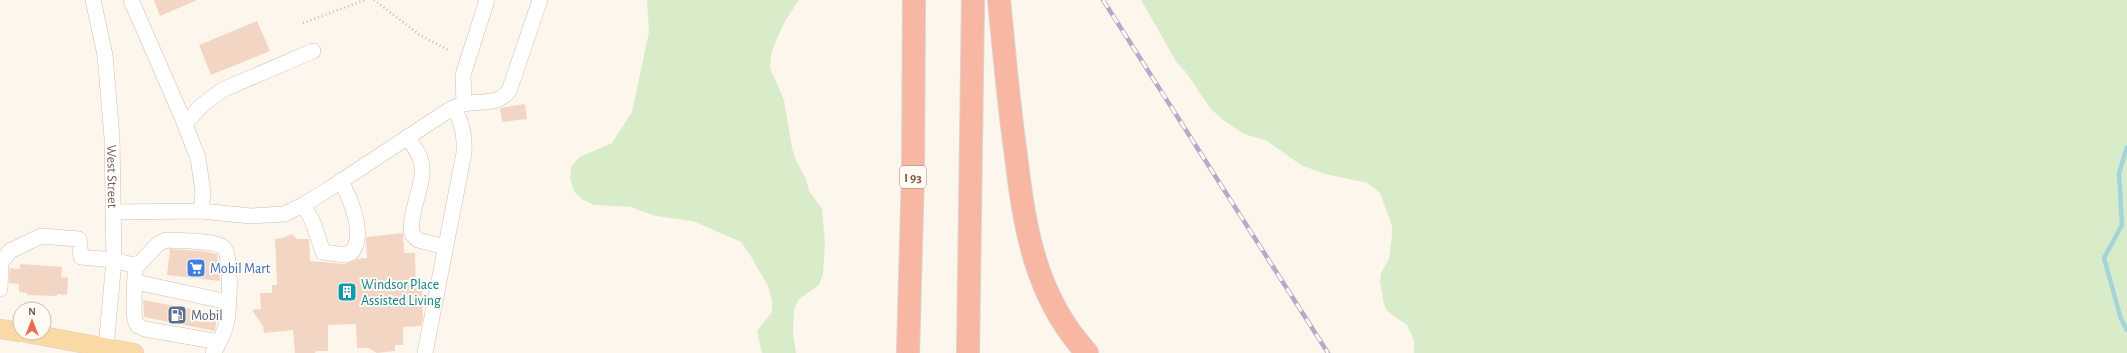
<svg xmlns="http://www.w3.org/2000/svg" width="2127" height="353" font-family="'Alegreya Sans',sans-serif">
	<style>
		.green { fill: #d8ecc9 }
		.lines { fill: none; stroke-linecap: round; stroke-linejoin: round }
		.stream { stroke: #a5d3da; stroke-width: 4.5 }
		.building { fill: #f3d5c3 }
		.minor-casing { stroke: #d1beb0; stroke-width: 16 }
		.major-casing { stroke: #dad1cd; stroke-width: 20 }
		.highway-casing { stroke: #dad1cd; stroke-width: 24 }
		.path { stroke: #d9b8a5; stroke-width: 2.5; stroke-dasharray: 1 3; stroke-linecap: butt }
		.minor { stroke: #fff; stroke-width: 15 }
		.major { stroke: #fbd9a5; stroke-width: 19 }
		.highway { stroke: #f7b7a3; stroke-width: 22 }
		.rail-casing { stroke: #b9a8c9; stroke-width: 4.5 }
		.rail { stroke: #fffaf3; stroke-width: 3; stroke-dasharray: 9; stroke-linecap: butt }
		.labels { text-anchor: middle; stroke-width: 4; stroke-linejoin: round; paint-order: stroke }
		.shield { fill: #fffaf3; stroke: #a28b7f; stroke-width: 1 }
		.shield-label { font-size: 13px; font-weight: bold; fill: #7a5c4d }
		.street-label { font-size: 14px; fill: #7a5c4d; stroke: #fffaf3 }
		.shop-label { font-size: 14px; fill: #366cbe; stroke: #fffaf3; text-anchor: start }
		.culture-label { font-size: 14px; fill: #0d838f; stroke: #fffaf3; text-anchor: start }
		.service-label { font-size: 14px; fill: #4e5e75; stroke: #fffaf3; text-anchor: start }
	</style>
	<rect width="100%" height="100%" fill="#fdf6ec"/>
	<g class="green">
		<polygon points="647,0 799,0 785,21 775,43 771,55 770,68 784,100 792,148 795,158 806,179 809,191 822,209 825,244 823,274 819,285 799,299 794,309 793,333 796,353 762,353 757,331 772,312 772,300 768,286 749,253 741,242 693,221 656,216 631,207 594,205 583,200 574,191 570,179 571,167 580,157 612,143 632,112 649,32"/>
		<polygon points="1141,0 2127,0 2127,353 1414,353 1414,340 1407,325 1387,311 1384,304 1380,282 1381,273 1389,259 1392,235 1392,226 1380,193 1368,183 1325,174 1301,165 1267,141 1244,134 1223,120 1210,108 1185,71 1177,63"/>
	</g>
	<g class="lines">
		<polyline class="stream" points="2127,147 2119,173 2122,225 2104,258 2121,319 2127,330"/>
	</g>
	<g class="building">
		<polygon points="154,0 197,0 160,16"/>
		<polygon points="257,21 270,51 211,75 199,45"/>
		<polygon points="525,104 527,119 502,122 500,108"/>
		<polygon points="403,233 404,253 415,253 416,291 422,291 423,318 421,326 403,327 403,345 395,345 395,351 377,353 369,348 357,348 356,324 328,325 328,351 316,351 315,353 295,353 293,330 264,333 263,326 252,310 261,309 260,293 272,293 272,285 277,285 275,239 283,238 292,234 297,239 309,239 310,261 344,264 357,259 367,258 366,237"/>
		<polygon points="170,249 203,251 217,254 220,281 167,275"/>
		<polygon points="20,264 62,267 61,277 68,278 67,295 57,294 57,296 27,295 27,293 19,292 19,284 9,283 10,268 20,269"/>
		<polygon points="143,300 218,314 215,329 215,331 144,317"/>
	</g>
	<g class="lines">
		<defs>
			<g id="minor">
				<path id="s1" d="M93,0L105,55L112,138L114,260L106,347"/>
				<polyline points="131,0 182,117 198,158 203,192 201,211"/>
				<polyline points="464,104 463,75 487,0"/>
				<polyline points="185,124 201,106 222,90 313,51"/>
				<path d="M407,137C412,144 419,152 421,161C427,182 408,211 412,234L418,240L445,247"/>
				<path d="M303,205L312,220L323,252L345,255L352,252C366,234 350,198 341,181"/>
				<path d="M113,212L201,211L251,216L284,214L303,205L329,189L449,110C454,107 459,105 464,104C482,100 496,106 509,91L540,0"/>
				<path d="M135,264C136,277 131,317 137,325L145,329L219,342"/>
				<polyline points="136,282 228,302"/>
				<path d="M0,289L1,263L10,251L41,236L79,239L81,257L114,260L129,264H135L140,263L158,244L166,240C179,241 214,240 223,247C233,255 229,312 226,325C224,335 218,344 213,353"/>
				<path d="M425,353L464,153C465,135 462,123 454,108"/>
			</g>
			<g id="major">
				<polyline points="0,329 20,332"/>
				<polyline points="27,333 134,353"/>
			</g>
			<g id="highway">
				<path d="M999,0C1004,49 1008,99 1015,148C1024,223 1033,294 1087,353"/>
				<polyline points="908,353 913,171 914,0"/>
				<polyline points="968,353 973,0"/>
			</g>
		</defs>
		<use href="#minor" class="minor-casing"/>
		<use href="#major" class="major-casing"/>
		<use href="#highway" class="highway-casing"/>
		<g class="path">
			<polyline points="374,0 420,35 448,50"/>
			<polyline points="303,23 365,0"/>
		</g>
		<use href="#minor" class="minor"/>
		<use href="#major" class="major"/>
		<use href="#highway" class="highway"/>
		<defs>
			<polyline id="rail" points="1103,0 1328,353"/>
		</defs>
		<use href="#rail" class="rail-casing"/>
		<use href="#rail" class="rail"/>
	</g>
	<defs>
		<symbol id="supermarket-square" viewBox="-11 -11 22 22"><rect x="-9" y="-9" width="18" height="18" rx="4" fill="#3f7fe0" stroke="#fffaf3"/><path d="M-6-5.5h2.5l.6 2H6L4.5 2H-2.5L-4.4-4H-6ZM-1.5 3.2a1.3 1.3 0 1 0 .1 0ZM3 3.2a1.3 1.3 0 1 0 .1 0Z" fill="#fff"/></symbol>
		<symbol id="building-square" viewBox="-11 -11 22 22"><rect x="-9" y="-9" width="18" height="18" rx="4" fill="#0f9aa8" stroke="#fffaf3"/><path d="M-4-6H4V6H1V3H-1V6H-4ZM-2.5-4.3h1.7v1.8h-1.7ZM.8-4.3h1.7v1.8H.8ZM-2.5-1h1.7V.8h-1.7ZM.8-1h1.7V.8H.8Z" fill="#fff"/></symbol>
		<symbol id="fuel-square" viewBox="-11 -11 22 22"><rect x="-9" y="-9" width="18" height="18" rx="4" fill="#5c6f8a" stroke="#fffaf3"/><path d="M-5.5-6h7V0h2V4h1.3V-2.5L3-4.5l.8-.8L6-3V5H2.5V1h-1V6h-7ZM-4.2-4.7v3.2H.2V-4.7Z" fill="#fff"/></symbol>
	</defs>
	<g fill-rule="evenodd">
		<use href="#supermarket-square" x="185" y="257" width="22" height="22"/>
		<use href="#building-square" x="336" y="281" width="22" height="22"/>
		<use href="#fuel-square" x="166" y="304" width="22" height="22"/>
	</g>
	<g class="labels">
		<rect class="shield" x="900" y="166" width="26" height="22" rx="3"/>
		<g class="shield-label">
			<text x="913" y="182">I 93</text>
		</g>
		<g class="street-label">
			<text dy="5" stroke="none"><textPath href="#s1" startOffset="178">West Street</textPath></text>
		</g>
		<g class="shop-label">
			<text x="210" y="273">Mobil Mart</text>
		</g>
		<g class="culture-label">
			<text x="361" y="289">Windsor Place<tspan x="361" dy="16">Assisted Living</tspan></text>
		</g>
		<g class="service-label">
			<text x="191" y="320">Mobil</text>
		</g>
	</g>
	<g transform="translate(32 321)"><circle r="19" fill="#fffaf3" stroke="#cabbb1"/>
	<path d="M0-3L7 15L0 10L-7 15Z" fill="#e76f51"/>
	<text y="-6" font-size="11" font-weight="bold" text-anchor="middle" fill="#7a5c4d">N</text>
	</g>
</svg>
